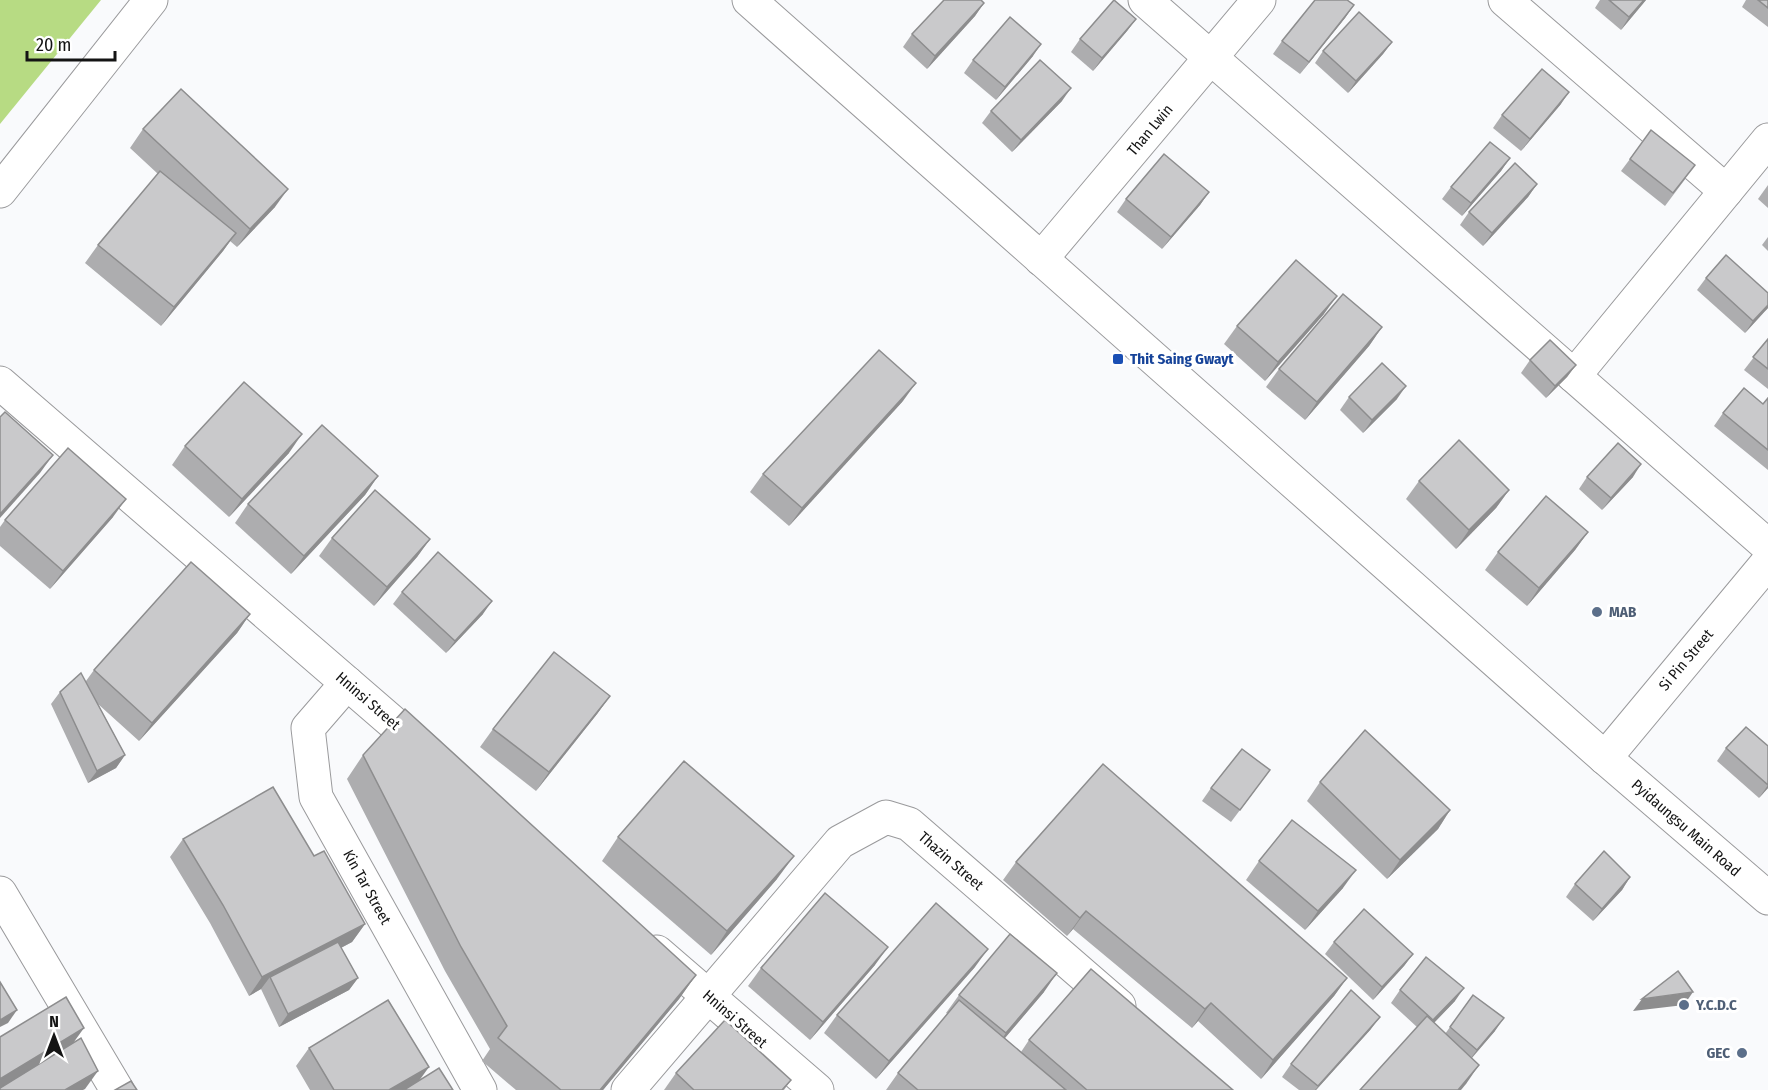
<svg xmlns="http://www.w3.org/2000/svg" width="1768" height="1090" font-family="'Fira Sans Condensed',sans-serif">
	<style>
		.green { fill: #b7db83 }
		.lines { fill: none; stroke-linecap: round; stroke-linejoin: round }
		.street-casing { stroke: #9a9a9c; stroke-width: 35 }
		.secondary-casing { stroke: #9a9a9c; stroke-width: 35 }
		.street { stroke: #fff; stroke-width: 33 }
		.secondary { stroke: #fff; stroke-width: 33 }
		.wall { fill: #adadaf }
		.shaded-wall { fill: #8d8d8e }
		.building { fill: #c9c9cb; stroke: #8d8d8e; stroke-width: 1.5 }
		.transit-dot { fill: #1a4fb4; stroke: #fff; stroke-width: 2 }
		.service-dot { fill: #5c6f8a; stroke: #fff; stroke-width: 2 }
		.labels { text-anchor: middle; stroke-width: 6; stroke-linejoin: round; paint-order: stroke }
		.street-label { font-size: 15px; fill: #141414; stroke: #fff }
		.transit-label { font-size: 15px; font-weight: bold; fill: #164399; stroke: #fff; text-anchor: start }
		.service-label { font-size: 15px; font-weight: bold; fill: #4e5e75; stroke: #fff; text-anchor: start }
	</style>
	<rect width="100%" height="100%" fill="#f9fafc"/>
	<polygon class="green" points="0,0 101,0 0,124"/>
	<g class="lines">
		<defs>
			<g id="street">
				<polyline points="1145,0 1768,546"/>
				<polyline points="1505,0 1726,191"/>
				<polyline points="0,191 151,0"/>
				<polyline points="1041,259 1259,0"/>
				<polyline points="1574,376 1768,140"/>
				<polyline points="0,383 428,753"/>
				<polyline points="347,683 308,728 316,797 480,1090"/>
				<polyline points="0,893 117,1090"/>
				<polyline points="657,952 817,1090"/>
				<polyline points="628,1090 840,842 886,817 909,824 1119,1006"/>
			</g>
			<g id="secondary">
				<polyline points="749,0 1605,758 1768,898"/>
				<polyline points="1605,758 1768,562"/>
			</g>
		</defs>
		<use href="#street" class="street-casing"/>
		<use href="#secondary" class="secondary-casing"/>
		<use href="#street" class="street"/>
		<use href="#secondary" class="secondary"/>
	</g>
	<g class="wall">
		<polygon points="1600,0 1646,0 1621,30 1595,8"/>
		<polygon points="1746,0 1768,0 1768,27 1742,7"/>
		<polygon points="984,3 975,16 927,69 903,47 912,34"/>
		<polygon points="1354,5 1345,18 1300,74 1273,54 1282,41"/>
		<polygon points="1136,19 1127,31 1093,71 1071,52 1080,39"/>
		<polygon points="1392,42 1383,54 1348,93 1315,63 1323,51"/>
		<polygon points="1033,56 996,100 964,73 973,60"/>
		<polygon points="1062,101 1012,152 982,123 991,111"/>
		<polygon points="1561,104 1521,151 1493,128 1502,115"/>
		<polygon points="143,129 275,207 237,247 230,241 223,251 161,326 85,263 98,245 158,174 130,148"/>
		<polygon points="1510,158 1501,171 1462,216 1442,199 1451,187"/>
		<polygon points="1630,159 1686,178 1665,206 1621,171"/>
		<polygon points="1537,184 1528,197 1483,246 1460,225 1469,212"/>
		<polygon points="1768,185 1768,208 1758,199"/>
		<polygon points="1209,192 1200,205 1162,249 1117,212 1126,199"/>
		<polygon points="1768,237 1768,251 1762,245"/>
		<polygon points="1706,278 1768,293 1768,308 1745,333 1697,290"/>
		<polygon points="1324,314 1265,381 1224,344 1237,326"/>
		<polygon points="1382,327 1369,346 1305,420 1266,387 1279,369"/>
		<polygon points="1768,339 1768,389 1744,370"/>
		<polygon points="1530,360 1576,365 1567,377 1546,398 1521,373"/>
		<polygon points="1349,397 1397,399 1363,433 1340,410"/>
		<polygon points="1768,398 1768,470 1714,426 1723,413 1763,404"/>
		<polygon points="903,401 789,526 750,492 763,474"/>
		<polygon points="185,446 289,453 229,517 172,465"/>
		<polygon points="378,476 365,495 291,574 235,523 248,504"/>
		<polygon points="1587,477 1633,477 1602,510 1579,489"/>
		<polygon points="1419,481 1509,490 1496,508 1456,549 1406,499"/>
		<polygon points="113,517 50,589 0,546 0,527 5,520"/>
		<polygon points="1588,532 1575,550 1527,606 1485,570 1498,552"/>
		<polygon points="332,538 430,539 417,557 374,606 319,556"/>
		<polygon points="402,592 483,614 446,653 393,604"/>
		<polygon points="250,614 237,633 139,741 98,704 125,755 116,768 88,783 51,704 60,692 86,681 94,670"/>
		<polygon points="610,696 597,714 536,791 480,747 493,729"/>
		<polygon points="1768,746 1768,788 1759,798 1717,761 1726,748"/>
		<polygon points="363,755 696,975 679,999 603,1090 516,1090 482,1061 490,1049 445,971 347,779"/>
		<polygon points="1261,782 1231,822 1202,801 1211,788"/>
		<polygon points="1320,782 1450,810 1438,829 1387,879 1307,801"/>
		<polygon points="618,837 777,879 711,955 602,861"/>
		<polygon points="183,839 314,856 365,924 352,942 341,948 358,978 349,990 279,1027 261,989 249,996 210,923 170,857"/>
		<polygon points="1259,861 1343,888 1305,930 1246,880"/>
		<polygon points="1016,862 1347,978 1334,996 1261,1079 1198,1021 1192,1028 1073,929 1067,936 1003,880"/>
		<polygon points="1630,877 1622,890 1593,921 1566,897 1575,884"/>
		<polygon points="1334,942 1413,954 1404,966 1373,1000 1325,954"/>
		<polygon points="875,965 810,1040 748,986 761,968"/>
		<polygon points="975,967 876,1079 824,1033 837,1015"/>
		<polygon points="1400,990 1455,1001 1434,1023 1445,1034 1473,995 1495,1031 1472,1058 1466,1084 1417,1027 1391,1003"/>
		<polygon points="1044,992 1005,1038 1021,1052 1029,1040 1233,1090 886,1090 898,1073 948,1014 946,1013 959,995"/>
		<polygon points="1371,1029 1316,1090 1299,1090 1282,1077 1291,1064"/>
		<polygon points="309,1048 419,1081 453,1090 310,1090 296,1066"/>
		<polygon points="676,1073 791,1080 784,1090 664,1090"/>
	</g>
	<g class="shaded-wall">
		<polygon points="1644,0 1646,0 1621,30 1629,17"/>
		<polygon points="984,3 975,16 927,69 935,56"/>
		<polygon points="1354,5 1345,18 1300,74 1309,62"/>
		<polygon points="1136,19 1127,31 1093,71 1102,58"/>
		<polygon points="1392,42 1383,54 1348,93 1356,81"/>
		<polygon points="1041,44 1033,56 996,100 1005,87"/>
		<polygon points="1071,88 1062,101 1012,152 1021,140"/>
		<polygon points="1569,92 1561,104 1521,151 1530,139"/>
		<polygon points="1510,158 1501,171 1462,216 1471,203"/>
		<polygon points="1537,184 1528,197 1483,246 1492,233"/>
		<polygon points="288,189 275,207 237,247 250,229"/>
		<polygon points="1209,192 1200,205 1162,249 1171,237"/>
		<polygon points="236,233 223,251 161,326 174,307"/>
		<polygon points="1337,296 1324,314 1265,381 1278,362"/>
		<polygon points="1768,305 1768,308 1765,311 1745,333 1753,321"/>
		<polygon points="1382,327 1369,346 1305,420 1317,402"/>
		<polygon points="1576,365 1567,377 1546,398 1555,386"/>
		<polygon points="916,383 903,401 789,526 802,508"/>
		<polygon points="1406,386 1397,399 1363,433 1372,420"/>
		<polygon points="302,434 289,453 229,517 242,499"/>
		<polygon points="53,455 40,473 0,518 0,514"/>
		<polygon points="1641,464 1633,477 1602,510 1611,498"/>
		<polygon points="378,476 365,495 291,574 304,556"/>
		<polygon points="1509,490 1496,508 1456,549 1469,530"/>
		<polygon points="126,499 113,517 50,589 63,571"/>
		<polygon points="1588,532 1575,550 1527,606 1539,588"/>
		<polygon points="430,539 417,557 374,606 387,587"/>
		<polygon points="492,601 483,614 446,653 455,641"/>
		<polygon points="250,614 237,633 139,741 152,723"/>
		<polygon points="610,696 597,714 536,791 549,772"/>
		<polygon points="125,755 116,768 88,783 97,771"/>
		<polygon points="1768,785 1768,788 1759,798"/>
		<polygon points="1450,810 1438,829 1387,879 1400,860"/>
		<polygon points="794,856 777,879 711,955 727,931"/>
		<polygon points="1356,870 1343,888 1305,930 1318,911"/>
		<polygon points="1630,877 1622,890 1593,921 1602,909"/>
		<polygon points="1086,911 1073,929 1067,936 1080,918"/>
		<polygon points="365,924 352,942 273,983 270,977 261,989 249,996 262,977"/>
		<polygon points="888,947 875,965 810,1040 823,1022"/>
		<polygon points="988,949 975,967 876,1079 889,1061"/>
		<polygon points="1413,954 1404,966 1373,1000 1382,987"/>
		<polygon points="1057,973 1044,992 993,1052 1006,1033"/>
		<polygon points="696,975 679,999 603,1090 600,1090"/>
		<polygon points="358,978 349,990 279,1027 288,1014"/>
		<polygon points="1347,978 1334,996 1261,1079 1273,1060"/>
		<polygon points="1464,988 1455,1001 1424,1033 1433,1020"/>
		<polygon points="1693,992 1684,1005 1633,1011 1642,999"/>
		<polygon points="1211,1003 1198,1021 1192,1028 1205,1009"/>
		<polygon points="17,1010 8,1023 0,1027 0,1020"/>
		<polygon points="1380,1017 1371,1029 1316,1090 1315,1090"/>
		<polygon points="1504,1018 1495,1031 1468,1062 1477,1050"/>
		<polygon points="84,1028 71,1046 0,1089 0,1079"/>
		<polygon points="1479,1065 1466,1084 1461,1090 1458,1090"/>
		<polygon points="429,1067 416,1085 407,1090 389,1090"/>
		<polygon points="98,1071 85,1089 83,1090 65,1090"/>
	</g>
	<g class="building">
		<polygon points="944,0 981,0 984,3 935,56 912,34"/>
		<polygon points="1114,0 1136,19 1102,58 1080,39"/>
		<polygon points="1315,0 1347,0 1354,5 1309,62 1282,41"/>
		<polygon points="1609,0 1644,0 1629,17"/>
		<polygon points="1758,0 1768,0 1768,8"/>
		<polygon points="1359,12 1392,42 1356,81 1323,51"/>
		<polygon points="1010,17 1041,44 1005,87 973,60"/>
		<polygon points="1040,60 1071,88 1021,140 991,111"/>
		<polygon points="1542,69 1569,92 1530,139 1502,115"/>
		<polygon points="181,89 288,189 250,229 143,129"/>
		<polygon points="1651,130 1695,165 1673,193 1630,159"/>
		<polygon points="1490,142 1510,158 1471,203 1451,187"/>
		<polygon points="1164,154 1209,192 1171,237 1126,199"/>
		<polygon points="1515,163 1537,184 1492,233 1469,212"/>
		<polygon points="160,171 236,233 174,307 98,245"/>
		<polygon points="1726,255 1768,293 1768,305 1753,321 1706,278"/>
		<polygon points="1296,260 1337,296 1278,362 1237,326"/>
		<polygon points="1343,294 1382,327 1317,402 1279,369"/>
		<polygon points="1768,339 1768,369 1753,357"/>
		<polygon points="1550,340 1576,365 1555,386 1530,360"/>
		<polygon points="879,350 916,383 802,508 763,474"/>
		<polygon points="1382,363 1406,386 1372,420 1349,397"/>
		<polygon points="244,382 302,434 242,499 185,446"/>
		<polygon points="1744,388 1763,404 1768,398 1768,450 1723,413"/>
		<polygon points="5,412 53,455 0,514 0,417"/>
		<polygon points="322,425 378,476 304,556 248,504"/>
		<polygon points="1459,440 1509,490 1469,530 1419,481"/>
		<polygon points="1618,443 1641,464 1611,498 1587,477"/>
		<polygon points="68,448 126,499 63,571 5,520"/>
		<polygon points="375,490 430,539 387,587 332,538"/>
		<polygon points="1546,496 1588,532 1539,588 1498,552"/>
		<polygon points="438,552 492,601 455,641 402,592"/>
		<polygon points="191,562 250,614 152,723 94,670"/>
		<polygon points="554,652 610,696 549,772 493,729"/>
		<polygon points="81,673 125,755 97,771 60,692"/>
		<polygon points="405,709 696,975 600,1090 561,1090 498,1038 507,1026 461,947 363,755"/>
		<polygon points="1746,727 1768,746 1768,785 1726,748"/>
		<polygon points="1365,730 1450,810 1400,860 1320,782"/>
		<polygon points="1242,749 1270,770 1240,810 1211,788"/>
		<polygon points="684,761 794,856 727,931 618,837"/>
		<polygon points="1103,764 1347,978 1273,1060 1211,1003 1205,1009 1086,911 1080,918 1016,862"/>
		<polygon points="273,787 314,856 324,851 365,924 262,977 223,905 183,839"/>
		<polygon points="1292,820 1356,870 1318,911 1259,861"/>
		<polygon points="1604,851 1630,877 1602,909 1575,884"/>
		<polygon points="825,893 888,947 823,1022 761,968"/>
		<polygon points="936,903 988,949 889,1061 837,1015"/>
		<polygon points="1364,909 1413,954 1382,987 1334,942"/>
		<polygon points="1010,934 1057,973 1006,1033 959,995"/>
		<polygon points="338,942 358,978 288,1014 270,977"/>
		<polygon points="1426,957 1464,988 1433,1020 1400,990"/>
		<polygon points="1091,969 1233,1090 1087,1090 1029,1040"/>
		<polygon points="1678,971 1693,992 1642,999"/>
		<polygon points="0,982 17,1010 0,1020"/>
		<polygon points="1351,990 1380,1017 1318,1086 1291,1064"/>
		<polygon points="1473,995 1504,1018 1477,1050 1450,1027"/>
		<polygon points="66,997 84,1028 0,1079 0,1037"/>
		<polygon points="388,1000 429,1067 389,1090 334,1090 309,1048"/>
		<polygon points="959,1000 1066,1090 918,1090 898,1073"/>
		<polygon points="1427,1016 1479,1065 1458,1090 1360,1090"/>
		<polygon points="725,1020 791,1080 782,1090 694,1090 676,1073"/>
		<polygon points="81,1038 98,1071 65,1090 0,1090 0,1088"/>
		<polygon points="439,1068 453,1090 404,1090"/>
		<polygon points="131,1081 137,1090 115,1090"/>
	</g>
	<rect class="transit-dot" x="1112" y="353" width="12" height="12" rx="3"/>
	<g class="service-dot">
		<circle cx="1597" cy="612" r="6"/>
		<circle cx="1684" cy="1005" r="6"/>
		<circle cx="1742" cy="1053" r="6"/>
	</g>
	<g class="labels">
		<g class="street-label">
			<text transform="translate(1150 130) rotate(-50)" y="5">Than Lwin</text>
			<text transform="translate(1686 660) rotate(-50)" y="5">Si Pin Street</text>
			<text transform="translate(368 701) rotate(41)" y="5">Hninsi Street</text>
			<text transform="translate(1686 828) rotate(41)" y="5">Pyidaungsu Main Road</text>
			<text transform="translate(951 861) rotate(41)" y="5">Thazin Street</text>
			<text transform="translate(367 887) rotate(61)" y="5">Kin Tar Street</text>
			<text transform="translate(735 1019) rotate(41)" y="5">Hninsi Street</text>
		</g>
		<g class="transit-label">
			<text x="1130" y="364">Thit Saing Gwayt</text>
		</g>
		<g class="service-label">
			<text x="1609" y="617">MAB</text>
			<text x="1696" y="1010">Y.C.D.C</text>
			<text x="1730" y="1058" text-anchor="end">GEC</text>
		</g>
	</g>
	<g transform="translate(54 1036)" stroke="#ffffff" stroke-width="4.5" paint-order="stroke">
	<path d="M0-4.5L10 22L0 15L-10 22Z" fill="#141414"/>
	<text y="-9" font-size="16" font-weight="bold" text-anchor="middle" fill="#141414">N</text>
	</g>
	<path d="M27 51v9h88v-9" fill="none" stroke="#141414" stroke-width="3"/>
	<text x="36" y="51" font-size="18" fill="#141414" stroke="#ffffff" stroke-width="4.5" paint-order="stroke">20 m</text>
</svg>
